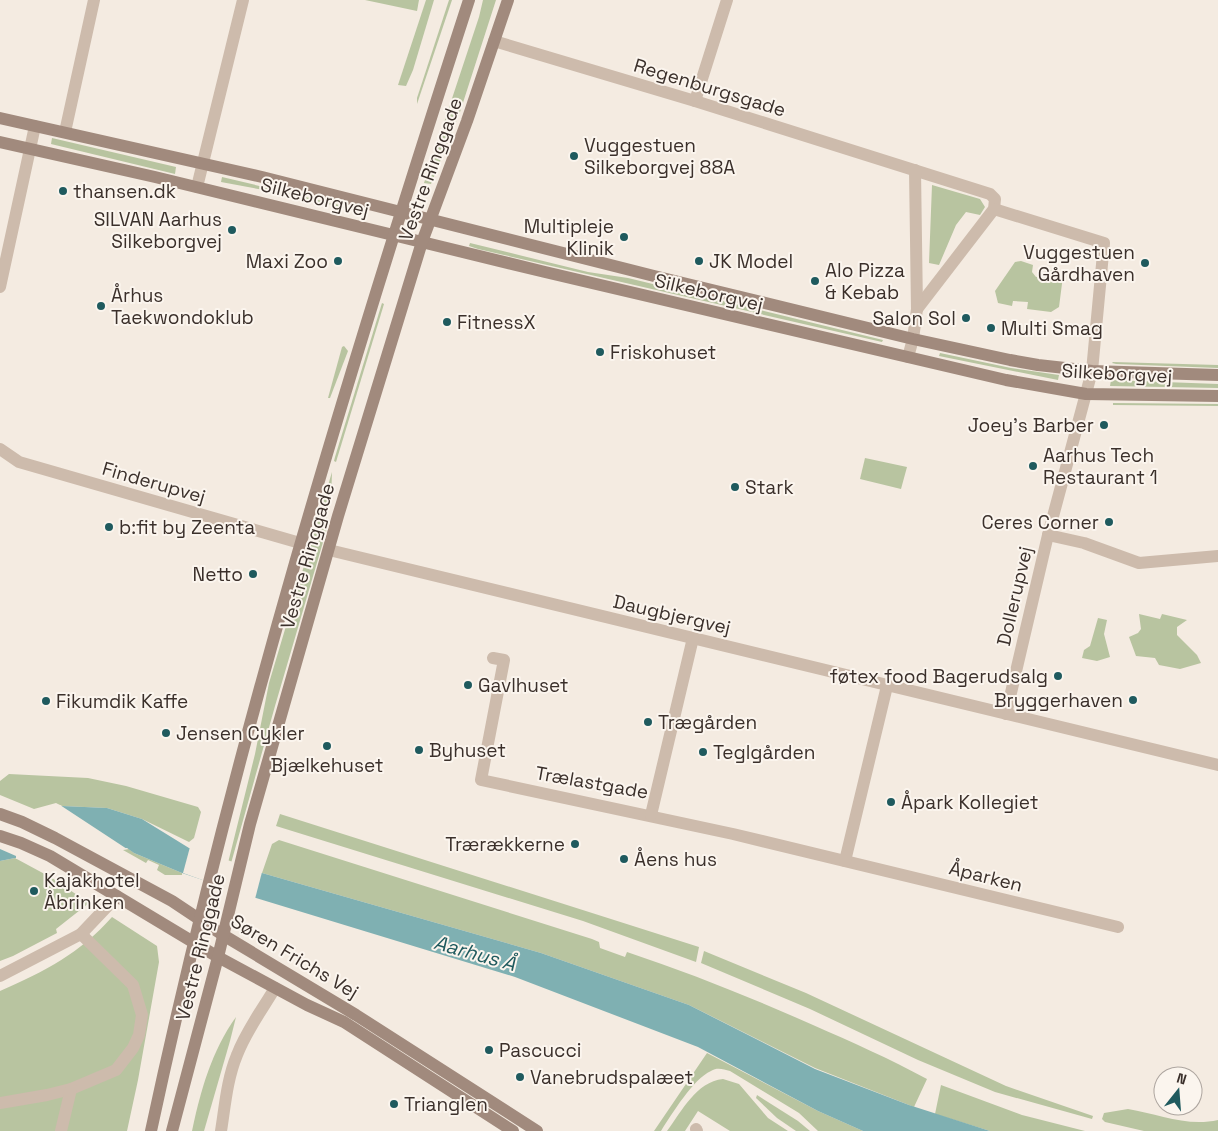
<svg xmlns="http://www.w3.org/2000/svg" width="1218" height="1131" font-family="'Space Grotesk',sans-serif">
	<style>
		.green { fill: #b8c4a0 }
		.water { fill: #7fb0b2 }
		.pier { fill: #f4ebe1 }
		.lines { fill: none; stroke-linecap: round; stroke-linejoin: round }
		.street { stroke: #cdbbac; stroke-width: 12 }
		.secondary { stroke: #a18a7d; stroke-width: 12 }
		.poi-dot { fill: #1f5a5e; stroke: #fbf5ee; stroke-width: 2 }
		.labels { text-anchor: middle; stroke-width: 4; stroke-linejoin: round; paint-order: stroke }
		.street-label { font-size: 19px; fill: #3b302b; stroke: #fbf5ee }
		.poi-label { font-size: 19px; fill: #3b302b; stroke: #fbf5ee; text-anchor: start }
		.water-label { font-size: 20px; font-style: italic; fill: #1f5a5e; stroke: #fbf5ee }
	</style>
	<rect width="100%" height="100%" fill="#f4ebe1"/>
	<g class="green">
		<polygon points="365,0 419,0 417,11"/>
		<polygon points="426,0 434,0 413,70 406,86 398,85"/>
		<polygon points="449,0 452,0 417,104 417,98"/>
		<polygon points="483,0 496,0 460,112 431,184 424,183 479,17"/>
		<polygon points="52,138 176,167 175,174 51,144"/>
		<polygon points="222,177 356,209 356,211 291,195 221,182"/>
		<polygon points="932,185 980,199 985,207 980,215 966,212 956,225 939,265 929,263"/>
		<polygon points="470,243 588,272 628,278 883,340 882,342 478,249 469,246"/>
		<polygon points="1021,261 1033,265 1032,272 1036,277 1042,276 1047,269 1059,272 1063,276 1059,307 1051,312 1027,309 1028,302 1013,301 1012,306 998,303 995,291 1015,262"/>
		<polygon points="382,303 384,304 336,462 334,461 335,457"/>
		<polygon points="344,346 348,351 330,398 328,398 342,347"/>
		<polygon points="940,353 1011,368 1059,375 1058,380 939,356"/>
		<polygon points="1113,362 1218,365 1218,368 1116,364 1112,363"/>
		<polygon points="1111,380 1218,384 1218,388 1110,386"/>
		<polygon points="1113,403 1218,404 1218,406 1113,405"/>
		<polygon points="865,458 907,467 901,489 860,479"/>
		<polygon points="332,472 331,500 326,521 328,525 275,706 228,874 225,875 255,754 269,683"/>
		<polygon points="1139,614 1160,619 1162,614 1187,620 1177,627 1177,635 1197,655 1201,663 1180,669 1159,665 1155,658 1136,656 1129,637 1138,633 1141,629"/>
		<polygon points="1098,618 1107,620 1104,634 1110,657 1097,661 1082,658 1084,650 1090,646"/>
		<polygon points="9,774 88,778 126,786 198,807 201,812 194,838 189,842 142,819 107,808 62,806 56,803 34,809 0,795 0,781"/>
		<polygon points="280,814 699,947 696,962 583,921 276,826"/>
		<path d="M279,840L592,939L599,942L600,948L625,957L627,952C690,973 752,998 813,1025C852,1042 890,1059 927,1079L914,1107L909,1105L815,1068L689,1005L541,953L262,873L272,844Z"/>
		<polygon points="129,849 134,853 182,873 182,875 165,875 157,870 159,865 148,860 146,863 123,850"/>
		<polygon points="15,858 52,878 89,903 56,929 57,933 13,956 0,961 0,861"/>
		<path d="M112,917L157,946L159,962L138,1080L127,1131H0V991C46,971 80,953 112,917Z"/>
		<polygon points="704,951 806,993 1006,1086 1093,1116 1092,1119 995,1092 918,1060 810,1009 701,963"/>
		<path d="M236,1017L230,1041L204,1131H192C200,1092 212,1050 236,1017Z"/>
		<path d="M707,1053L818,1111L863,1131H818L799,1113L730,1071C723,1069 717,1067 711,1071C693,1079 672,1114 661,1131H654Z"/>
		<path d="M723,1079L739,1084L768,1118L788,1131H730L698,1111L685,1131H667C682,1111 696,1082 723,1079Z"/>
		<polygon points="941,1085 1022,1115 1085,1131 990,1131 935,1114"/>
		<polygon points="757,1095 798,1121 810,1131 796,1131 777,1118 756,1098"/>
		<path d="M1128,1109C1158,1114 1187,1127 1218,1120V1131H1144L1105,1122L1102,1119L1104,1113Z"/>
	</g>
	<polygon class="water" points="62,806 107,808 142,819 189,848 262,873 541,953 689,1005 815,1069 909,1105 990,1131 863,1131 818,1111 698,1047 515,977 256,898 182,873 134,853 127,848 15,858 0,861 0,820"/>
	<g class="pier">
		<polygon points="60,805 127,849 16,859 16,856 0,849 0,819"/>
		<polygon points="190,847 262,872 255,899 183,873"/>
	</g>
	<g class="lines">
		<g class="street">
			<polyline points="494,41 695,101 990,194 995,199 994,209 917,309"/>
			<polyline points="695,101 727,0"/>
			<polyline points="65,132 94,0"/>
			<polyline points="197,187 243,0"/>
			<polyline points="994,209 1104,243 1092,371 1048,535 1006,714"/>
			<polyline points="0,287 35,126"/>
			<polyline points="908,357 913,339 917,309 915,170"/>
			<polyline points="0,449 19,462 300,543"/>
			<polyline points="1048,535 1084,543 1139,563 1218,556"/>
			<polyline points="329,550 1218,765"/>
			<polyline points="493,658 504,660 481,780 733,834 1118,927"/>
			<polyline points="651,815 693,638"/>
			<polyline points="845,861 887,686"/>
			<polyline points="0,976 81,934 117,896"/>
			<polyline points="0,1103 47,1095 71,1089 116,1070 133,1048 139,1035 142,1015 133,985 81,934"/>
			<polyline points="696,1129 697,1131"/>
			<polyline points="61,1131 71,1089"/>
			<path d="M221,1131C225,1106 227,1079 237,1055C246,1031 262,1010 275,988"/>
		</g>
		<g class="secondary">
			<polyline points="0,118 262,177 654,276 913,339 1010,360 1038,365 1092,371 1218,375"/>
			<polyline points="0,142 155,177 545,272 1006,380 1086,394 1218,396"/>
			<polyline points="0,814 22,822 55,838 172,901 223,935 356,1015 537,1131"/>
			<polyline points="0,836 21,843 50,856 218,957 307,1005 344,1022 513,1131"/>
			<path d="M151,1131C233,748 348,373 469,0"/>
			<polyline points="172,1131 218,957 250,824 338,516 422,242 467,121 508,0"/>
		</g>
	</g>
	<g class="poi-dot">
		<circle cx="574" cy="156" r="5"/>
		<circle cx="63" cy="191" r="5"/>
		<circle cx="232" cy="230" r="5"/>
		<circle cx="624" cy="237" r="5"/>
		<circle cx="338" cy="261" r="5"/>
		<circle cx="699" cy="261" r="5"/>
		<circle cx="1145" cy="263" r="5"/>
		<circle cx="815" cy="281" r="5"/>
		<circle cx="101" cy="306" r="5"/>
		<circle cx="966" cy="318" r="5"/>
		<circle cx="447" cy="322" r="5"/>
		<circle cx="991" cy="328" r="5"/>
		<circle cx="600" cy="352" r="5"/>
		<circle cx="1104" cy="425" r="5"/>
		<circle cx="1033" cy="466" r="5"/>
		<circle cx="735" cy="487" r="5"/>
		<circle cx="1109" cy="522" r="5"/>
		<circle cx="109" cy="527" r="5"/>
		<circle cx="253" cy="574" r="5"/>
		<circle cx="1058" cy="676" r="5"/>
		<circle cx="468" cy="685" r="5"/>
		<circle cx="1133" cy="700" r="5"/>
		<circle cx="46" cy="701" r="5"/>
		<circle cx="648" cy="722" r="5"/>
		<circle cx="166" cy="733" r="5"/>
		<circle cx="327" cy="746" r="5"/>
		<circle cx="419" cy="750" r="5"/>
		<circle cx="703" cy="752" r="5"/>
		<circle cx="891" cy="802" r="5"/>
		<circle cx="575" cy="844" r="5"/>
		<circle cx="624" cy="859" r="5"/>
		<circle cx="34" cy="891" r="5"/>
		<circle cx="489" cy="1050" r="5"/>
		<circle cx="520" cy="1077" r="5"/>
		<circle cx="394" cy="1104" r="5"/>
	</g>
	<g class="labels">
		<g class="street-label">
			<text transform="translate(710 87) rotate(17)" y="7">Regenburgsgade</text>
			<text transform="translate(430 169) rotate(-70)" y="7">Vestre Ringgade</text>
			<text transform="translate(315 197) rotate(14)" y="7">Silkeborgvej</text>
			<text transform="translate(709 292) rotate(13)" y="7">Silkeborgvej</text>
			<text transform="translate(1117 373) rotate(3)" y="7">Silkeborgvej</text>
			<text transform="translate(154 482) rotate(16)" y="7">Finderupvej</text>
			<text transform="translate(307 556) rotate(-74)" y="7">Vestre Ringgade</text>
			<text transform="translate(1014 596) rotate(-77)" y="7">Dollerupvej</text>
			<text transform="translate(672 614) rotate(13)" y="7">Daugbjergvej</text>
			<text transform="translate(592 782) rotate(10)" y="7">Trælastgade</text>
			<text transform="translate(986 876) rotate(14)" y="7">Åparken</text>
			<text transform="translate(200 947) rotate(-76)" y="7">Vestre Ringgade</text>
			<text transform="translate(295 956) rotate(31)" y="7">Søren Frichs Vej</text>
		</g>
		<g class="poi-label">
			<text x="584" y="152">Vuggestuen<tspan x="584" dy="22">Silkeborgvej 88A</tspan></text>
			<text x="73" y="198">thansen.dk</text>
			<text x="222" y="226" text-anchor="end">SILVAN Aarhus<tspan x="222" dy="22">Silkeborgvej</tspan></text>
			<text x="614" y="233" text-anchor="end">Multipleje<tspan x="614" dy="22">Klinik</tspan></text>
			<text x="1135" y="259" text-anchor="end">Vuggestuen<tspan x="1135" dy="22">Gårdhaven</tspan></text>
			<text x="328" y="268" text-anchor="end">Maxi Zoo</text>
			<text x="709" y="268">JK Model</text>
			<text x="825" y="277">Alo Pizza<tspan x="825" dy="22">&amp; Kebab</tspan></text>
			<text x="111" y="302">Århus<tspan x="111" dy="22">Taekwondoklub</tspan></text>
			<text x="956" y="325" text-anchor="end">Salon Sol</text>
			<text x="457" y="329">FitnessX</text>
			<text x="1001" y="335">Multi Smag</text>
			<text x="610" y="359">Friskohuset</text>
			<text x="1094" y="432" text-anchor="end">Joey's Barber</text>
			<text x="1043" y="462">Aarhus Tech<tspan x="1043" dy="22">Restaurant 1</tspan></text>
			<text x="745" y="494">Stark</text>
			<text x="1099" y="529" text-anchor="end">Ceres Corner</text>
			<text x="119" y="534">b:fit by Zeenta</text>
			<text x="243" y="581" text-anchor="end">Netto</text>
			<text x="1048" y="683" text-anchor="end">føtex food Bagerudsalg</text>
			<text x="478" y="692">Gavlhuset</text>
			<text x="1123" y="707" text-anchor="end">Bryggerhaven</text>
			<text x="56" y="708">Fikumdik Kaffe</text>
			<text x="658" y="729">Trægården</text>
			<text x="176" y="740">Jensen Cykler</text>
			<text x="429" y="757">Byhuset</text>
			<text x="713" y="759">Teglgården</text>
			<text x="327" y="772" text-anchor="middle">Bjælkehuset</text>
			<text x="901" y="809">Åpark Kollegiet</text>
			<text x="565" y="851" text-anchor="end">Trærækkerne</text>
			<text x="634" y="866">Åens hus</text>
			<text x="44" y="887">Kajakhotel<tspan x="44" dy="22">Åbrinken</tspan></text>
			<text x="499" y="1057">Pascucci</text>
			<text x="530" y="1084">Vanebrudspalæet</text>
			<text x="404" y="1111">Trianglen</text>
		</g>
		<g class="water-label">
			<text transform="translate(475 953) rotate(16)" y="7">Aarhus Å</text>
		</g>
	</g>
	<g transform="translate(1178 1091) rotate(17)"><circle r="24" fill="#fbf5ee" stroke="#aea6a0"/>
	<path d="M0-4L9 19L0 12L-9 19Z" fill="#1f5a5e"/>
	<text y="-8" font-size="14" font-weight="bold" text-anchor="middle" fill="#3b302b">N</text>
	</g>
</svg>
